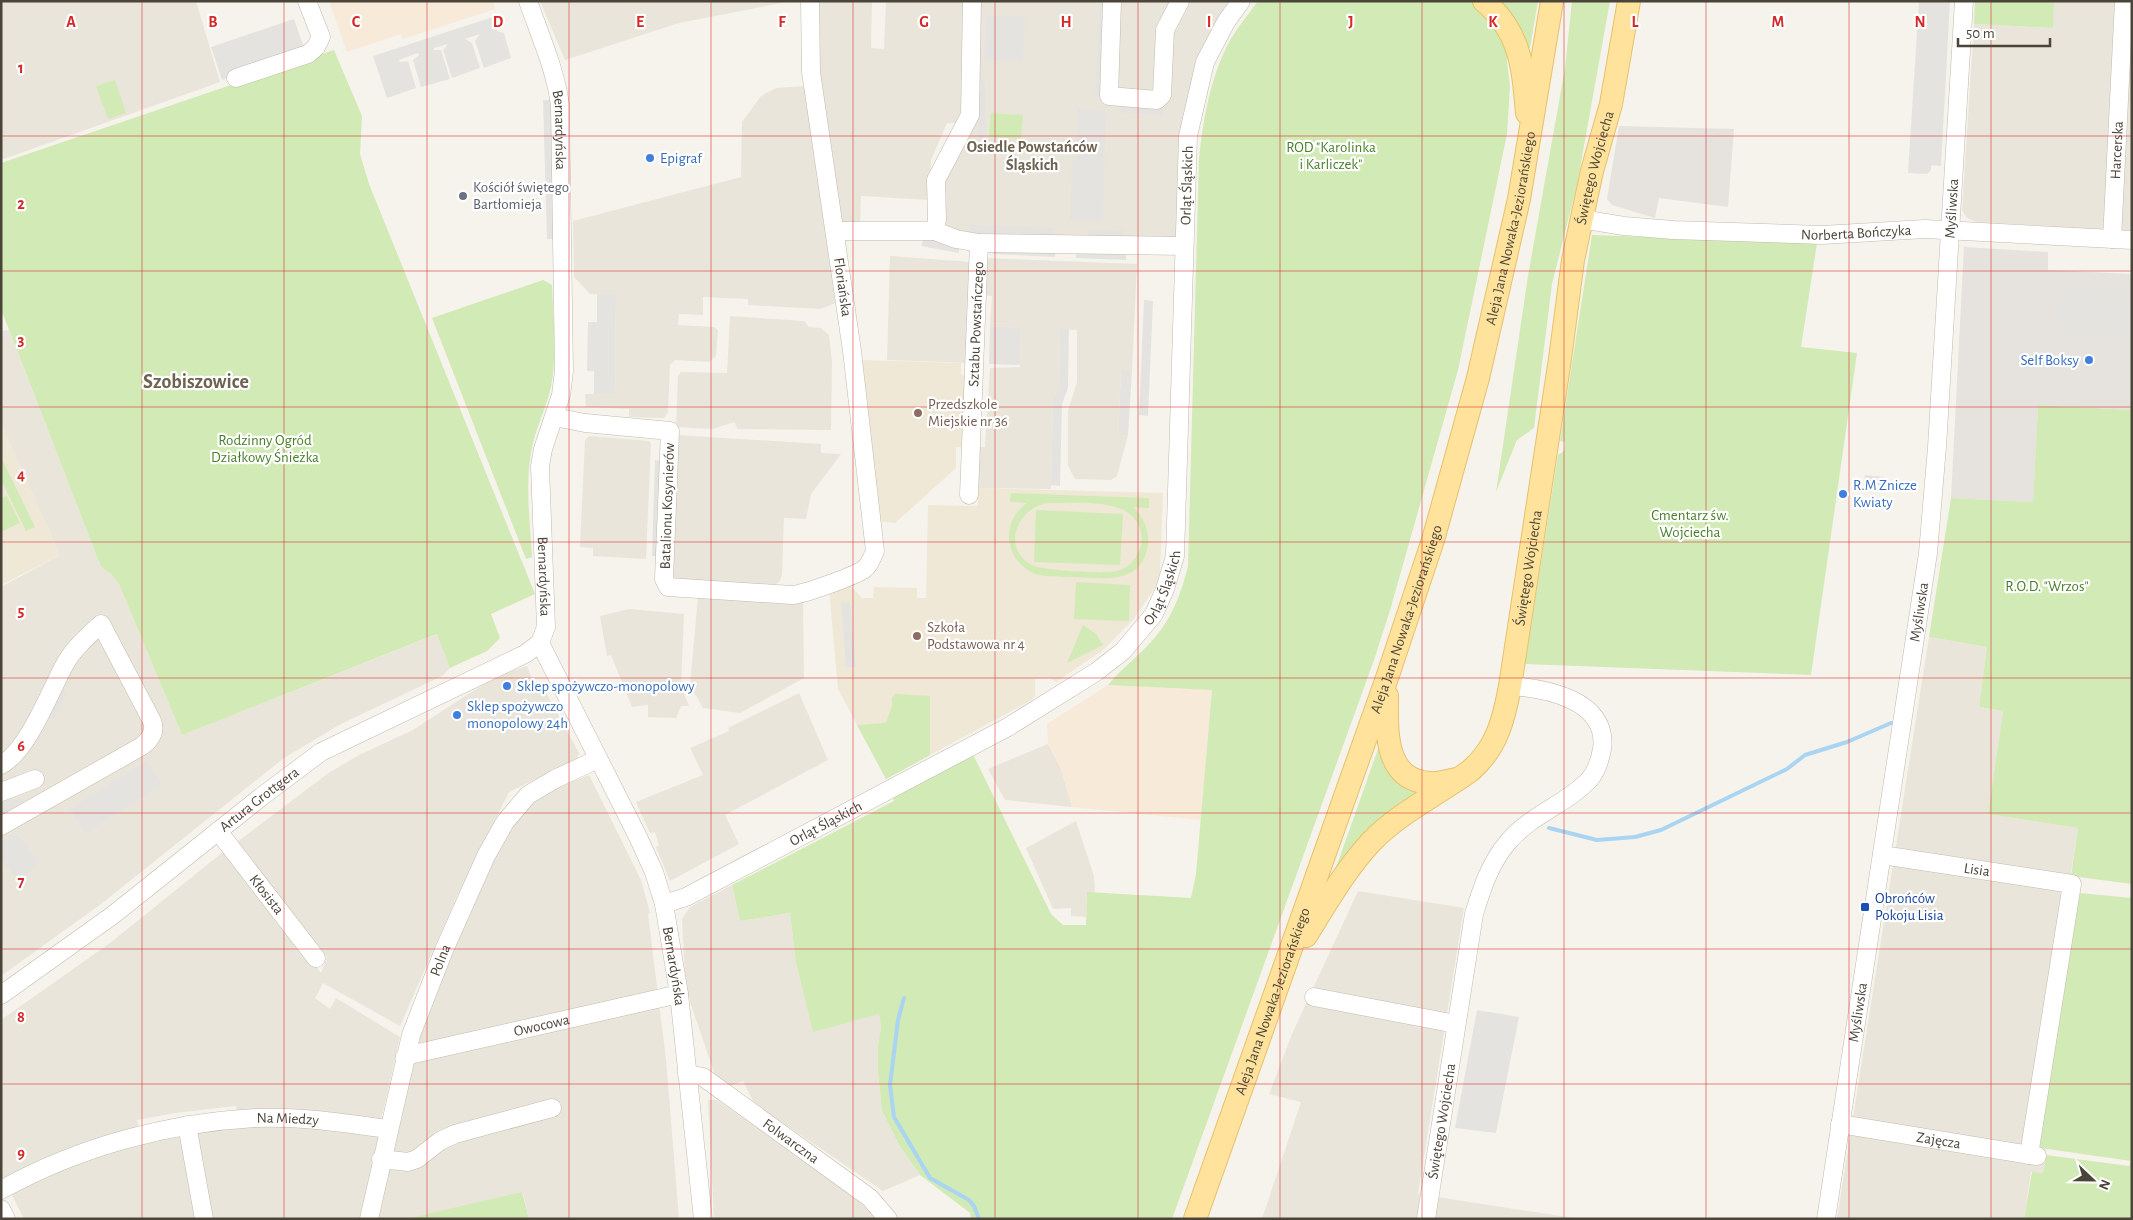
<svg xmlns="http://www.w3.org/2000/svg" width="2133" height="1220" font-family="'Alegreya Sans',sans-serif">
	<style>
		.residential { fill: #eae5da }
		.commercial { fill: #f7ead8 }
		.industrial { fill: #e6e2dd }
		.education { fill: #efe8d6 }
		.green { fill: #d2eab5; fill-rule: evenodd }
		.parking { fill: #e5e3e0 }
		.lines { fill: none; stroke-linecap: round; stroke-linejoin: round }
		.stream { stroke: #a9d4f2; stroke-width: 4 }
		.minor-casing { stroke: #c2bbae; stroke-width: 19 }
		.major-casing { stroke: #e6c16a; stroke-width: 24 }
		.minor { stroke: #fff; stroke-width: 18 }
		.major { stroke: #ffe39c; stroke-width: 22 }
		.grid { fill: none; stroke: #d62828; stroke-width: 1; stroke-opacity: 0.55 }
		.shop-dot { fill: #3f7fe0; stroke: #fff; stroke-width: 2 }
		.worship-dot { fill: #6b7280; stroke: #fff; stroke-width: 2 }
		.education-dot { fill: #8d6e63; stroke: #fff; stroke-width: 2 }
		.transit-dot { fill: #1a4fb4; stroke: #fff; stroke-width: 2 }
		.labels { text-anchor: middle; stroke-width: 4.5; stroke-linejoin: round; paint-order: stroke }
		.street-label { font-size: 15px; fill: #4b4439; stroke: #fff }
		.park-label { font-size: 15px; fill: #4a7f2a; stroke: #fff }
		.shop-label { font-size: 15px; fill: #366cbe; stroke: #fff; text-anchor: start }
		.worship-label { font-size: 15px; fill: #5b616d; stroke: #fff; text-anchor: start }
		.education-label { font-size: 15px; fill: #785e54; stroke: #fff; text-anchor: start }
		.transit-label { font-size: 15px; fill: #164399; stroke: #fff; text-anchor: start }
		.neighbourhood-label { font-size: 16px; font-weight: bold; fill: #6e6250; stroke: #fff }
		.district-label { font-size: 20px; font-weight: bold; fill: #6e6250; stroke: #fff }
		.grid-label { font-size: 16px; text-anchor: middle; font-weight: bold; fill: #d62828; stroke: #fff; stroke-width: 4.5; stroke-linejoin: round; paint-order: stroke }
	</style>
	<rect width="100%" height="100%" fill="#f6f3ec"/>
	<g class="residential">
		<polygon points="1,1 196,1 220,82 1,160"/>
		<polygon points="540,1 792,1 679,23 565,60"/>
		<polygon points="816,1 872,1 871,48 884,49 886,1 965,1 965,109 957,123 947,123 931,160 929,200 861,196 860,224 842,223 822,122"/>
		<polygon points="978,1 1238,1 1203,61 1183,245 979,239 938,227 940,177 968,130"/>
		<polygon points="2054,1 2132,1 2132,231 1977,222 1967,218 1962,210 1974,24 2052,28"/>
		<polygon points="806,86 835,303 821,309 748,305 748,299 703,297 703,315 679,314 678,325 714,327 718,330 716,356 709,362 675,360 670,365 668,412 664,418 629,417 629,409 586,407 585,394 615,394 616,295 590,294 574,277 573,221 741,177 742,122 761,96 776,88"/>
		<polygon points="890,256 972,262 969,363 887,360"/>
		<polygon points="984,258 1137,264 1132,371 1121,371 1118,434 1128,435 1117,476 1111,480 1075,479 1068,466 1068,411 1077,382 1077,330 1060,329 1059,388 1053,401 1051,489 978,488 976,484 977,447 985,447 990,368 1020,367 1021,328 990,326 992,296 982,295"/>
		<polygon points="730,316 804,321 809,327 821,328 829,335 832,362 831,430 738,429 734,422 713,429 676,427 678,376 681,372 727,373"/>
		<polygon points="9,330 101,567 111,574 119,584 182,735 438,634 450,668 442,676 339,725 284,758 101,904 1,976 1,587 60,555 1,424 1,331"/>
		<polygon points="677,435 821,444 821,453 841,454 811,494 806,519 784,518 782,575 780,581 775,585 674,579 671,577"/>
		<polygon points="589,436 649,441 651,443 646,559 593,556 593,548 580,547 585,440"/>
		<polygon points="698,597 803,603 804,678 740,713 703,708 690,685"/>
		<polygon points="629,609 684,614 681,686 689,706 681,706 676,718 648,717 648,705 632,707 611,655 607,656 600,616"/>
		<polygon points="1929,637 1987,647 1979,707 2003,711 1988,814 2078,828 2028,1146 2046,1149 2043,1173 2031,1172 2024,1219 1837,1219"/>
		<polygon points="527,666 536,688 542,685 579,753 577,759 509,792 457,896 400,1026 323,983 315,998 330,1009 336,998 400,1037 381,1121 237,1112 236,1106 175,1113 137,1120 139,1129 4,1181 1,1175 1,1020 110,943 223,852 321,973 327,957 312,942 236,843 327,774 359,755 413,730 496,676"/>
		<polygon points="799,693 828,760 725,815 739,844 670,881 656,847 659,845 655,832 650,833 636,802 703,775 690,748 729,731 728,728"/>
		<polygon points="1048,744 1061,769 1072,807 1005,800 988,769"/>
		<polygon points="589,775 641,880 650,913 648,914 666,1059 679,1219 529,1219 523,1193 406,1219 378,1219 416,1040 467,915 509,828 524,808 552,789"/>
		<polygon points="1076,821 1094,876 1095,893 1087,893 1086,917 1071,916 1071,908 1053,909 1026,848"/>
		<polygon points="732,885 740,921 790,913 796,963 813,1031 879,1014 881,1027 878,1046 878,1073 882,1111 899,1145 920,1175 883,1191 754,1103 743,1081 730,1086 715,1075 691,1005 685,978 682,919 690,907"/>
		<polygon points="1358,891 1464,908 1418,1194 1580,1219 1262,1219 1301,1102 1269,1094 1292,1034"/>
		<polygon points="708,1100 717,1100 858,1200 877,1219 714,1219"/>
		<polygon points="276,1124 379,1134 360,1219 24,1219 11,1193 88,1157 196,1130"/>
	</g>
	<g class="commercial">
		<polygon points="329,1 493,1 495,9 403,39 401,34 347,52"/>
		<polygon points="1108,685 1212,690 1201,820 1072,807 1061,769 1048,744 1047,724"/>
	</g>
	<g class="industrial">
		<polygon points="1619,126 1734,129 1728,207 1659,198 1655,218 1612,205 1607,199"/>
		<polygon points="1964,247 2048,252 2048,270 2132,274 2132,410 2038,405 2033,502 1951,498"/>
	</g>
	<g class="education">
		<polygon points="861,360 961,363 961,374 967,377 964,447 956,447 956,468 895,523 877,521"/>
		<polygon points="1,424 60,555 1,585"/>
		<polygon points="978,488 1163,493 1160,573 1156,586 1133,620 1103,650 1056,682 1050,678 1035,679 1035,696 1030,701 886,779 838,689 829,589 849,584 862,598 873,598 874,587 917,588 917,598 926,598 928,505 978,506"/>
	</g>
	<g class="green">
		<path d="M1258,1H1484L1508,48L1507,62L1510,86L1507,134L1458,370L1391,607L1374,660L1172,1219H971L970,1213L920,1175L899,1145L882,1111L878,1073V1046L881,1027L879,1014L813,1032L796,963L790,913L740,921L732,885L894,801L893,797L969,746L1051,914L1063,925H1086L1087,892L1191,898L1196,874L1212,690L1108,685C1120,670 1136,658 1149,644C1170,623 1181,595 1188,566L1199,158C1203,120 1210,80 1227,46C1235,30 1248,15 1258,1Z"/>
		<polygon points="1494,1 1538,1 1530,48 1526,48"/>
		<polygon points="1572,1 1610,1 1577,185 1552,284 1534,428 1517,440 1496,492 1528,276 1565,68"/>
		<polygon points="1975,1 2054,1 2053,28 1974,24"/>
		<polygon points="334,50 362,116 360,154 369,184 535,594 491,614 500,638 487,651 450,668 437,634 182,735 119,584 111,574 101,567 1,309 1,163"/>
		<polygon points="115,80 126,113 108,119 96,86"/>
		<polygon points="991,113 1023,115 1021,139 989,137"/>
		<polygon points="1592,235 1817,243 1801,347 1857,353 1811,675 1525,664 1558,455 1564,451 1565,442 1560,441"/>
		<path d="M543,280L552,285C553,316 557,350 552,381C549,402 538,422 533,443C524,480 530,519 532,557L526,559L432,318Z"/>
		<polygon points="2038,405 2132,410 2132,884 2071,876 2078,828 1988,814 2003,711 1979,707 1987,647 1929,637 1951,498 2033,502"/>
		<polygon points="1,457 35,527 26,531 2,482 1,484"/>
		<path d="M1011,493L1149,498V508L1133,507C1143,517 1150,530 1148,545C1142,584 1106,579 1077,577C1063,577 1048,577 1035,574C1004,560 1000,523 1027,503L1010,502ZM1048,503C1075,504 1130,496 1140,529C1143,538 1142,547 1137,555C1133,563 1125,569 1117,571C1105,574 1040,571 1030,564C1001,546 1018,507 1048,503Z"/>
		<polygon points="7,496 20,523 1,532 1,498"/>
		<polygon points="1036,510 1123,514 1120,565 1034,562"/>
		<polygon points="1076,582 1130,585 1129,621 1074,619"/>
		<polygon points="1083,625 1096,634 1103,645 1067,663"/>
		<polygon points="895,694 930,696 930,755 886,779 857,725 886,723 892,706 892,698"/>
		<polygon points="1379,747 1424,789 1331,882 1378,749"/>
		<polygon points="2069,892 2132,898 2132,1219 2024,1219 2032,1172 2043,1173 2046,1155 2129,1166 2131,1161 2027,1146"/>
		<polygon points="522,1192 529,1219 406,1219"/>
	</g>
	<g class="parking">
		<polygon points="1102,1 1116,1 1111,97 1095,97 1099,10 1102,10"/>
		<polygon points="1919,1 1950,1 1941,166 1931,165 1931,170 1927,174 1908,173"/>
		<polygon points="986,16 1025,16 1023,61 984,60"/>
		<polygon points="493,17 497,31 504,33 511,58 484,68 475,41 480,34 465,39 472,43 480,68 452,78 443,50 448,44 434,48 434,50 441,50 450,79 421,87 413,60 419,55 418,53 399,60 400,62 408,61 416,88 387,98 373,56"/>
		<polygon points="294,19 305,51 222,80 211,47"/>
		<polygon points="985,78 986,139 978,139 977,79"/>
		<polygon points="543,100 553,100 555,239 547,239"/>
		<polygon points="1122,103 1163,104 1162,115 1122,113"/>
		<polygon points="1078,109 1106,110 1103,221 1070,220 1072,160 1076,160"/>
		<polygon points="969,225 1055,228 1054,237 969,234"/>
		<polygon points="1088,229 1123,230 1123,240 1088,238"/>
		<polygon points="924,237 959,244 959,253 921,246"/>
		<polygon points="993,245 1055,248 1055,257 993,254"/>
		<polygon points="1076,248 1126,250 1126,260 1076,258"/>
		<polygon points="2056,288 2132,292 2132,335 2053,331"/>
		<polygon points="597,294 616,294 615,394 594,394 594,371 587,371 588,322 597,322"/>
		<polygon points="1144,300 1153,301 1148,416 1139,415"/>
		<polygon points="990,326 1021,328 1020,365 989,364"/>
		<polygon points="1060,329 1069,329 1068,388 1062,404 1060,486 1051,485 1053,400 1059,388"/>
		<polygon points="1121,371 1132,371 1128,435 1118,435"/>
		<polygon points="655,460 663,461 660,556 652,556"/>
		<polygon points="1865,475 1884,477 1883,486 1864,483"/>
		<polygon points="850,602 856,667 846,667 841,603"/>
		<polygon points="58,688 67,693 54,719 45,714"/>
		<polygon points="147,761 162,784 86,833 70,809"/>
		<polygon points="8,794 11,802 19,799 32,806 1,820 1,797"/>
		<polygon points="16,833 39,864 18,881 1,858 1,842"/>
		<polygon points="1477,1010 1519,1017 1496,1133 1455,1128"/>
	</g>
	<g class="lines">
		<g class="stream">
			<polyline points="1549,828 1597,840 1635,837 1661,830 1787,769 1805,755 1847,742 1891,723"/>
			<polyline points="904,998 898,1020 890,1085 894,1117 930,1178 969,1200 974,1206 979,1219"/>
		</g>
		<defs>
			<g id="minor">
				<path id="s1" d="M528,1C540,36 555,68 560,105L564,371L561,395L543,449L540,466L546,627L540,643L638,837L654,872L664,904L679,994L703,1219"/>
				<polyline points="1112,1 1109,96 1157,100 1162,95 1165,30 1180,1"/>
				<polyline points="236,78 308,54 316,47 321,37 307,1"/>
				<path id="s2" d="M1581,219L1624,226L1673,230L1822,235L1925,229L2132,240"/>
				<polyline points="835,231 935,231 937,219 936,180 970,115 972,1"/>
				<polyline points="935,231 956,239 979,243 1184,246"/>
				<path id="s3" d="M2112,239L2124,1"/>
				<path d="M554,417L585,423L670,431L664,579L668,587L792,595C805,594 851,577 863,570C869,566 872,558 875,551L852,351L811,72L810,1"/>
				<path id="s4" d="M969,495L979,243"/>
				<path d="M1,765C28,751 50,691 65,664C74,648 88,636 101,624L152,721C156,732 150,740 142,746L1,826"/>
				<polyline points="1,792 35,779"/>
				<path id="s5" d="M218,831L316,958"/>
				<path id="s6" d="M1882,855L2072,884L2029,1155"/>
				<path id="s7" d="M664,904L686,897L1008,727L1096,672L1123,651L1154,614L1165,589L1175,556L1188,136L1205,62L1226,22L1241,1"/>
				<path id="s8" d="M1,995L113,915L261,797L321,752L525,654L540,643"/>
				<polyline points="1314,997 1456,1024"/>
				<path id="s9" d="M405,1056L679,994"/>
				<path id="s10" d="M687,1074L703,1077L870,1198L888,1219"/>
				<path id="s11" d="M1840,1124L2037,1156"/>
				<polyline points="187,1125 204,1219"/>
				<polyline points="381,1159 408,1162 417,1159 440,1141 455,1134 552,1108"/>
				<path id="s12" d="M1,1190C78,1147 167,1123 255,1118C299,1116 344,1123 387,1129"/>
				<polyline points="1,1209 6,1219"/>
				<path id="s13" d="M369,1219L411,1035L444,950L486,856L505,822L528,795L555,779L598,759"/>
				<path id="s14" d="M1426,1219L1474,914C1482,888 1490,863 1508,842C1533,813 1565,805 1589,780C1597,771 1600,760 1602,749C1609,700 1545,688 1510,686"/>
				<path id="s15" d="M1826,1219L1928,553L1937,447L1964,1"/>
			</g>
			<g id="major">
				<path d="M1484,1C1521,32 1523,68 1527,113"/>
				<path d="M1387,696C1387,729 1383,780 1430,783C1439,784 1449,780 1458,779"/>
				<path id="s16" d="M1306,936C1326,904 1345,870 1371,842C1399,813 1438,794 1470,771C1497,748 1504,719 1510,686L1560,359L1573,260L1592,171L1611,104L1629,1"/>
				<path id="s17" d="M1195,1219L1387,678L1433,540L1478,378L1519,199L1552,1"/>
			</g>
		</defs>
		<use href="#minor" class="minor-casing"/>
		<use href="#major" class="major-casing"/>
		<use href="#minor" class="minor"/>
		<use href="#major" class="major"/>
	</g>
	<path class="grid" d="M142,1V1219M284,1V1219M427,1V1219M569,1V1219M711,1V1219M853,1V1219M995,1V1219M1138,1V1219M1280,1V1219M1422,1V1219M1564,1V1219M1706,1V1219M1849,1V1219M1991,1V1219M1,136H2132M1,271H2132M1,407H2132M1,542H2132M1,678H2132M1,813H2132M1,949H2132M1,1084H2132"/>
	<g class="shop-dot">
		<circle cx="650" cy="158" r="5"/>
		<circle cx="2089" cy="360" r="5"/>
		<circle cx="1843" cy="494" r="5"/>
		<circle cx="507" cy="686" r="5"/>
		<circle cx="457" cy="715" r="5"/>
	</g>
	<circle class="worship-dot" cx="463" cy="196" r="5"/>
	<g class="education-dot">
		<circle cx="918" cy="413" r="5"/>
		<circle cx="917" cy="636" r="5"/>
	</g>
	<rect class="transit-dot" x="1860" y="902" width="10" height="10" rx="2.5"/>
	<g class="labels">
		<g class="street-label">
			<text dy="5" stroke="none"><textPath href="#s1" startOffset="134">Bernardyńska</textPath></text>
			<text dy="5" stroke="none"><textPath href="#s3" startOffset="89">Harcerska</textPath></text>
			<text dy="5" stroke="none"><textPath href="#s16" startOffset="858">Świętego Wojciecha</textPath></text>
			<text dy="5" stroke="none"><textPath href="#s7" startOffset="1006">Orląt Śląskich</textPath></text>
			<text dy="5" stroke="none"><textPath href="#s15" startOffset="1019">Myśliwska</textPath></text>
			<text dy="5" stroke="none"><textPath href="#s17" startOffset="1041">Aleja Jana Nowaka-Jeziorańskiego</textPath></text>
			<text dy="5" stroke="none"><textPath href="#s2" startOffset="276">Norberta Bończyka</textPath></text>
			<text transform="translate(843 287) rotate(82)" y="5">Floriańska</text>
			<text dy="5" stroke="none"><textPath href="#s4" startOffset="171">Sztabu Powstańczego</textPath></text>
			<text transform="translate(667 506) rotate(-88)" y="5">Batalionu Kosynierów</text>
			<text dy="5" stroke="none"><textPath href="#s16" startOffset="452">Świętego Wojciecha</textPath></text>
			<text dy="5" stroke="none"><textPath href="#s1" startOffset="584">Bernardyńska</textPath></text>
			<text dy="5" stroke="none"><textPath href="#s7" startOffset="601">Orląt Śląskich</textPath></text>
			<text dy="5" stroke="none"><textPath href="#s15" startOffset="614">Myśliwska</textPath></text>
			<text dy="5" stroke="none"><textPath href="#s17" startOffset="636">Aleja Jana Nowaka-Jeziorańskiego</textPath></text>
			<text dy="5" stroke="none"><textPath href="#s8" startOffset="324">Artura Grottgera</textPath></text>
			<text dy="5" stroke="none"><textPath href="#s7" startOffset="181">Orląt Śląskich</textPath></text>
			<text dy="5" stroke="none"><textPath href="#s6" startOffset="96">Lisia</textPath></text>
			<text dy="5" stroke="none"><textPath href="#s5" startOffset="80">Kłosista</textPath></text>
			<text dy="5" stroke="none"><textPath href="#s13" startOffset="269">Polna</textPath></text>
			<text dy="5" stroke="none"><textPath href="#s1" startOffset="1004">Bernardyńska</textPath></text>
			<text dy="5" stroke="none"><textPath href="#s17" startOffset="231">Aleja Jana Nowaka-Jeziorańskiego</textPath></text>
			<text dy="5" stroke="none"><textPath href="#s15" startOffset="209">Myśliwska</textPath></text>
			<text dy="5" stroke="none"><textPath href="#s9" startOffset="140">Owocowa</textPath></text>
			<text dy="5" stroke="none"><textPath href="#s12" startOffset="299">Na Miedzy</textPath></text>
			<text dy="5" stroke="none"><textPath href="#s14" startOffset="99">Świętego Wojciecha</textPath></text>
			<text dy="5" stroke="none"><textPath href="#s11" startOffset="100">Zajęcza</textPath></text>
			<text dy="5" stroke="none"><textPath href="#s10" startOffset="125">Folwarczna</textPath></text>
		</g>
		<g class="park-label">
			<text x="1331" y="152">ROD "Karolinka<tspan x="1331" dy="17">i Karliczek"</tspan></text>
			<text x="265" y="445">Rodzinny Ogród<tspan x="265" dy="17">Działkowy Śnieżka</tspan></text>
			<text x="1690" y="520">Cmentarz św.<tspan x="1690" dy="17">Wojciecha</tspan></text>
			<text x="2047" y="591">R.O.D. "Wrzos"</text>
		</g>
		<g class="shop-label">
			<text x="660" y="163">Epigraf</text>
			<text x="2079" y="365" text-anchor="end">Self Boksy</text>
			<text x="1853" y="490">R.M Znicze<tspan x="1853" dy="17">Kwiaty</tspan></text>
			<text x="517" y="691">Sklep spożywczo-monopolowy</text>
			<text x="467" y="711">Sklep spożywczo<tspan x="467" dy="17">monopolowy 24h</tspan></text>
		</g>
		<g class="worship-label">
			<text x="473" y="192">Kościół świętego<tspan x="473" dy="17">Bartłomieja</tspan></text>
		</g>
		<g class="education-label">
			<text x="928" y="409">Przedszkole<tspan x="928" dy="17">Miejskie nr 36</tspan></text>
			<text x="927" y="632">Szkoła<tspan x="927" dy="17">Podstawowa nr 4</tspan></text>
		</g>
		<g class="transit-label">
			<text x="1875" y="903">Obrońców<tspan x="1875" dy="17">Pokoju Lisia</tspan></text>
		</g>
		<g class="neighbourhood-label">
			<text x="1032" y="152">Osiedle Powstańców<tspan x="1032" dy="18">Śląskich</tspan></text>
		</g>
		<g class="district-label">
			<text x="196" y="388">Szobiszowice</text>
		</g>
	</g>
	<g class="grid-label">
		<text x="71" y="27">A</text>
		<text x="213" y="27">B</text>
		<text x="356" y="27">C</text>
		<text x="498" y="27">D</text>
		<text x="640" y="27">E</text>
		<text x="782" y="27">F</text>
		<text x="924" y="27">G</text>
		<text x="1066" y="27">H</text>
		<text x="1209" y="27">I</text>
		<text x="1351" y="27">J</text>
		<text x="1493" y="27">K</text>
		<text x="1635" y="27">L</text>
		<text x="1778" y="27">M</text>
		<text x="1920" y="27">N</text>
		<text x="21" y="73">1</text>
		<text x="21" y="209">2</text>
		<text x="21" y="345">3</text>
		<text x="21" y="480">4</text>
		<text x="21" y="616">5</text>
		<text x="21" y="751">6</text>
		<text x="21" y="887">7</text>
		<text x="21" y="1022">8</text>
		<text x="21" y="1158">9</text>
	</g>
	<rect width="2133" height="1220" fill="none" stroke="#4b4439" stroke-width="5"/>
	<g transform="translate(2093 1180) rotate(112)" stroke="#ffffff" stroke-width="4" paint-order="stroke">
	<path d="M0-4L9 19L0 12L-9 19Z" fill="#4b4439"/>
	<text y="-8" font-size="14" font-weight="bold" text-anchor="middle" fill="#4b4439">N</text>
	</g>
	<path d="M1958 38v8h92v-8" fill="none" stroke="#4b4439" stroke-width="2.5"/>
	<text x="1966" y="38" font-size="15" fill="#4b4439" stroke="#ffffff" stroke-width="4" paint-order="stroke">50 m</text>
</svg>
